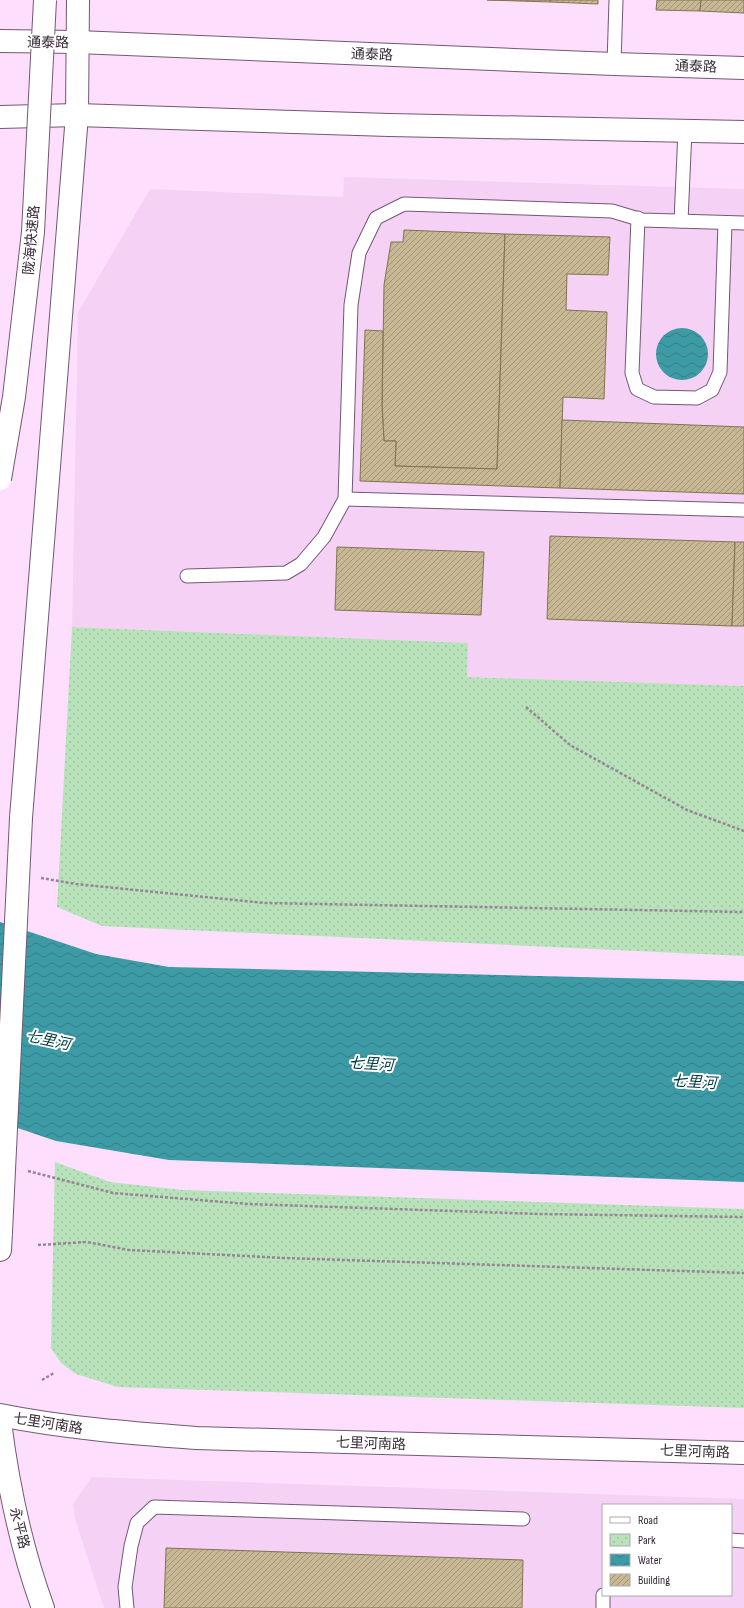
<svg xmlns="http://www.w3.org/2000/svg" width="744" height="1608" font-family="'Sofia Sans Condensed','Noto Sans SC',sans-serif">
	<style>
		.built { fill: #f5d2f5; fill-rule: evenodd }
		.park { fill: url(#park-dots) }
		.water { fill: url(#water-waves) }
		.building { fill: url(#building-hatch); stroke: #827352 }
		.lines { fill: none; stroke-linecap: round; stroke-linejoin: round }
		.service-casing { stroke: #725872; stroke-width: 15 }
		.tertiary-casing { stroke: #725872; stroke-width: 24 }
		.path { stroke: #988398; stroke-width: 2.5; stroke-dasharray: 3 2; stroke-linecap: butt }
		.service { stroke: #fff; stroke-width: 13 }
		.tertiary { stroke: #fff; stroke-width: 22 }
		.tertiary-bridge-casing { stroke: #725872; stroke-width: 24; stroke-linecap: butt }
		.trunk-bridge-casing { stroke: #725872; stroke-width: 24; stroke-linecap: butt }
		.tertiary-bridge { stroke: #fff; stroke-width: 22 }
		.trunk-bridge { stroke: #fff; stroke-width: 22 }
		.labels { text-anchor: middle; stroke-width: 4; stroke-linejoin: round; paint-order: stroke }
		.street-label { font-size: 14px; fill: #352a35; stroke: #fff }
		.water-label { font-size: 15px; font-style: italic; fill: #003b42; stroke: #fff }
	</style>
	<defs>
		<pattern id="park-dots" width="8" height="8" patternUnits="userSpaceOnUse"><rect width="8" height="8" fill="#b8e3ba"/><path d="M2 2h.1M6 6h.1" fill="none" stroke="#9fc3a0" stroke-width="1.8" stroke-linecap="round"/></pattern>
		<pattern id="water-waves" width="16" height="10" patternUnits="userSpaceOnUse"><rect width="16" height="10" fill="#3d9ba6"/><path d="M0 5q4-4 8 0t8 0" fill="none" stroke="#347f88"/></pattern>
		<pattern id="building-hatch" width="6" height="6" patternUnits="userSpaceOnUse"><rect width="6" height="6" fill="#c7b793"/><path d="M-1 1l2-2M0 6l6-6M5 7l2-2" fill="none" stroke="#a29579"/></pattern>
	</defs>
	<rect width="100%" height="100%" fill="#fddffd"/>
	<g class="built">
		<polygon points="344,177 744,189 744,686 467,677 468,643 72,627 78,312 150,189 343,197"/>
		<path d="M92,1477L744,1499V1608H104L75,1519L73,1504ZM603,1505H731V1595H603Z"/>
	</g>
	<g class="park">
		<polygon points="72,627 468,643 467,677 744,686 744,956 102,926 57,907"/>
		<polygon points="55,1162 110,1182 182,1190 744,1209 744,1408 118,1387 76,1374 61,1363 51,1348"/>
	</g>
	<g class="water">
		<circle cx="682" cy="354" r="26"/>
		<polygon points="0,922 96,954 169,967 744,981 744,1182 169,1160 56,1141 0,1122"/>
	</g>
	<g class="building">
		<polygon points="487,0 550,0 550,2"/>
		<polygon points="550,0 598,0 598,4 550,2"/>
		<polygon points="657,0 701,0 700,11 656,10"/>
		<polygon points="701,0 744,0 744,13 700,11"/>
		<polygon points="404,230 505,234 497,469 395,466 396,441 384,441 382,405 384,285 391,242 403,242"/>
		<polygon points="505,234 610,237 608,275 567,274 566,310 607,312 604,399 563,397 560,488 360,481 365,330 383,331 382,405 384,441 396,441 395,466 497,469"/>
		<polygon points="562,420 744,427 744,494 560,488"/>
		<polygon points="550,536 735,542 732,626 547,619"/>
		<polygon points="735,542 744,542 744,626 732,626"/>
		<polygon points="337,547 484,552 481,615 335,610"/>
		<polygon points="166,1548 523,1560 522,1608 164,1608"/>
	</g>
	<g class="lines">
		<defs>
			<g id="service">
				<polyline points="614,64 616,0"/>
				<polyline points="638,218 632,373 637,389 654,397 697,398 712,390 720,372 725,223"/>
				<polyline points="681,221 685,130"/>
				<polyline points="345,499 744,510"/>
				<polyline points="187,576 286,573 301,564 324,537 345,499 351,305 359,253 376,218 404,204 612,211 642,220 744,223"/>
				<polyline points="731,1540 744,1541"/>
				<polyline points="127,1608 125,1587 131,1546 137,1523 154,1507 523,1519"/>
				<polyline points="603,1608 603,1595"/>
			</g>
			<g id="tertiary">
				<polyline points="0,41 77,42 614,64 744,68"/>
				<polyline points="0,117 77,115 389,125 744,132"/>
				<polyline points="21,818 77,115 78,0"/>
				<polyline points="0,1250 1,1232"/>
				<path d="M0,1415C65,1428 130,1433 196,1438L744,1453"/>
				<path d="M0,1422C8,1485 21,1548 43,1608"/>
			</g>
		</defs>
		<use href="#service" class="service-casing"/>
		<use href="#tertiary" class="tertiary-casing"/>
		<g class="path">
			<polyline points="526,707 570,745 687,810 744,831"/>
			<polyline points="41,878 76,884 265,903 744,912"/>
			<polyline points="28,1171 113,1193 248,1204 540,1214 744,1217"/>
			<polyline points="38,1245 87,1242 129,1250 284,1258 744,1273"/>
			<polyline points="42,1380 54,1373"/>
		</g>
		<use href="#service" class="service"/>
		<use href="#tertiary" class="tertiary"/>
		<defs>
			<polyline id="tertiary-bridge" points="1,1232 21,818"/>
			<polyline id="trunk-bridge" points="0,479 14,397 33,232 45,0"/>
		</defs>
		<use href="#tertiary-bridge" class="tertiary-bridge-casing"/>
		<use href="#trunk-bridge" class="trunk-bridge-casing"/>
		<use href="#tertiary-bridge" class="tertiary-bridge"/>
		<use href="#trunk-bridge" class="trunk-bridge"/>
	</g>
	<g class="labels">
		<g class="street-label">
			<text transform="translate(48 42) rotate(1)" y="5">通泰路</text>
			<text transform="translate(372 54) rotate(2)" y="5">通泰路</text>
			<text transform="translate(696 66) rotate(2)" y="5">通泰路</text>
			<text transform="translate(31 240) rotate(-85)" y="5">陇海快速路</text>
			<text transform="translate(48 1423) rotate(9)" y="5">七里河南路</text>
			<text transform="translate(371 1443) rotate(2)" y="5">七里河南路</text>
			<text transform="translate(695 1451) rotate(2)" y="5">七里河南路</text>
			<text transform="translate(20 1528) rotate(76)" y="5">永平路</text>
		</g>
		<g class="water-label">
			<text transform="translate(48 1040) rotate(12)" y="5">七里河</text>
			<text transform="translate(371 1064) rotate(3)" y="5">七里河</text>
			<text transform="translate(694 1082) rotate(3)" y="5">七里河</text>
		</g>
	</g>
	<rect x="602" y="1504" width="130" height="92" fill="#ffffff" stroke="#aeaaae"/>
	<rect x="610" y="1517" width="20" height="6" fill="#ffffff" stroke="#aeaaae"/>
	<text x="638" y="1524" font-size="12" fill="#352a35">Road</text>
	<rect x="610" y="1534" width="20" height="12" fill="url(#park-dots)" stroke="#aeaaae"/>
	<text x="638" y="1544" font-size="12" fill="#352a35">Park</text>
	<rect x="610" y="1554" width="20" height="12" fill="url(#water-waves)" stroke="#aeaaae"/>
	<text x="638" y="1564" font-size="12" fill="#352a35">Water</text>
	<rect x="610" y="1574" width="20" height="12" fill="url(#building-hatch)" stroke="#aeaaae"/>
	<text x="638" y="1584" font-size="12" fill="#352a35">Building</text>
</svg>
